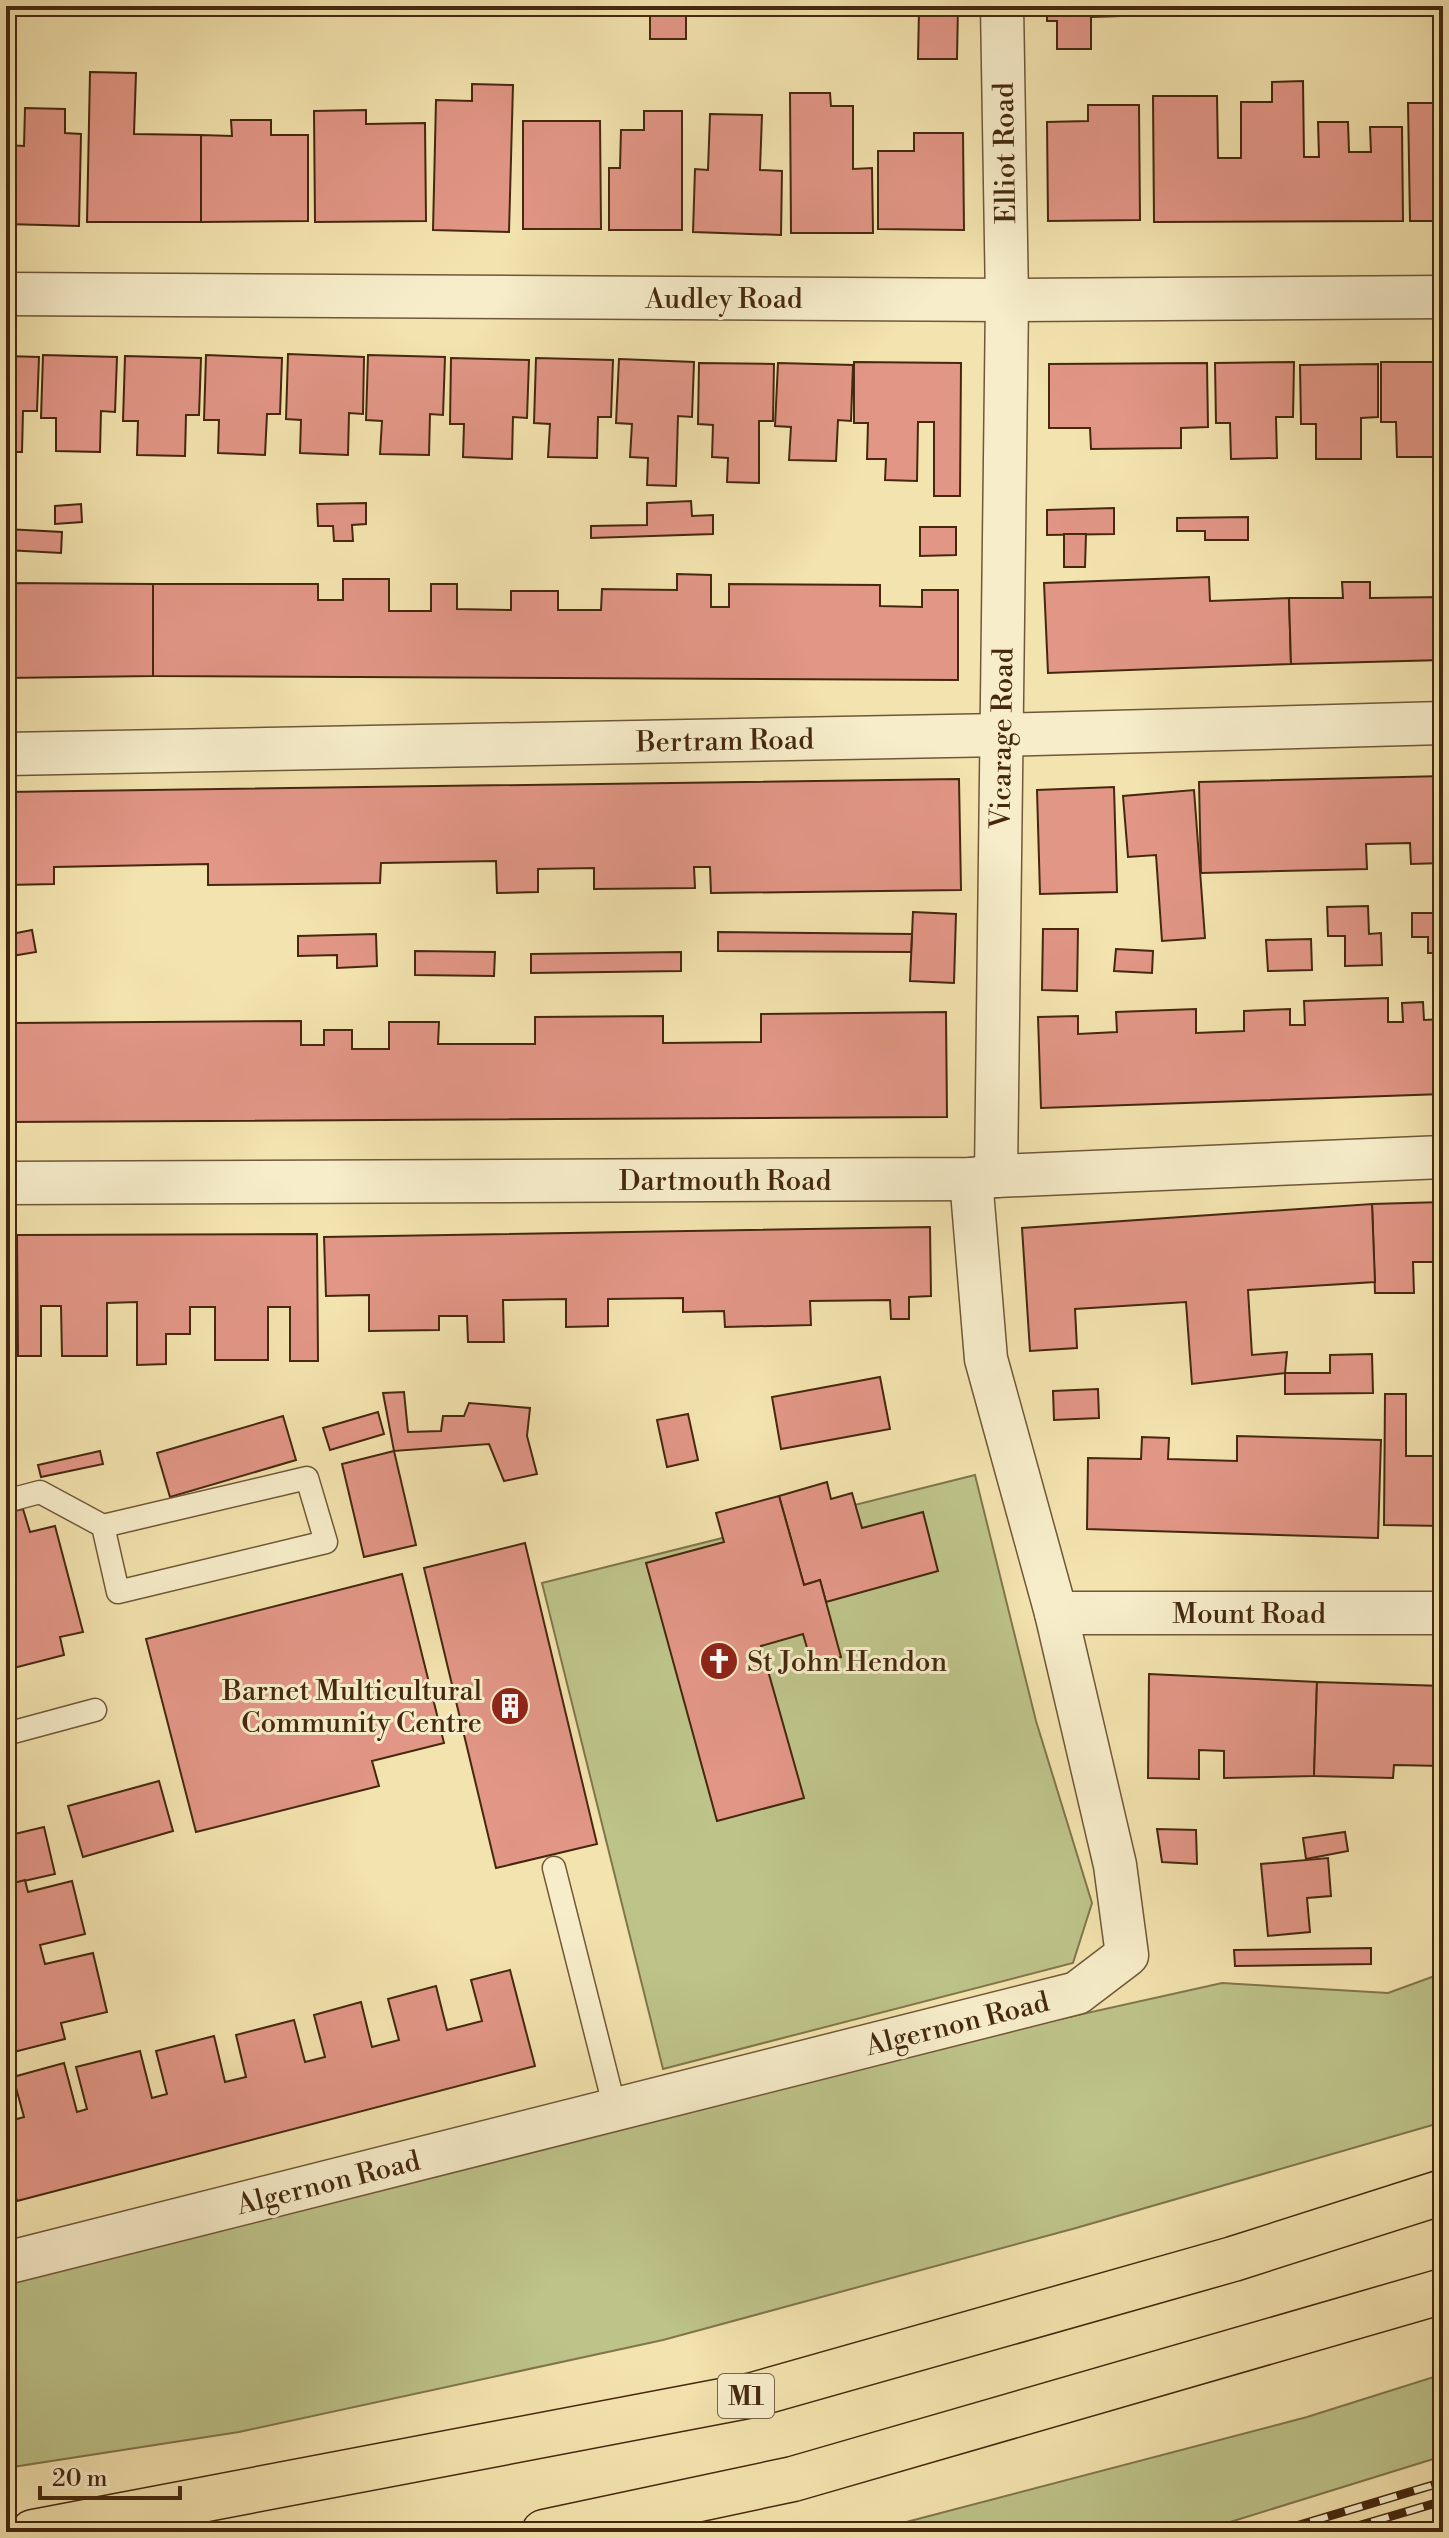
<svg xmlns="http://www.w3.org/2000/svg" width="1449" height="2538" font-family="'Libre Bodoni',serif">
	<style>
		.green { fill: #bdc389; stroke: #81764c; stroke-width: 2 }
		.building { fill: #e29686; stroke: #45280f; stroke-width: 2 }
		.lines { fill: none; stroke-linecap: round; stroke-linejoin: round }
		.service-casing { stroke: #705737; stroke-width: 25 }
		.minor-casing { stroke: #705737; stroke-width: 45 }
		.motorway-casing { stroke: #45280f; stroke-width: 47 }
		.service { stroke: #f7edca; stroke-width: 22 }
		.minor { stroke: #f7edca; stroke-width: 42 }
		.motorway { stroke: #f3e3ae; stroke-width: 44 }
		.rail-casing { stroke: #45280f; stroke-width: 9 }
		.rail { stroke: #f7edca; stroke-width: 6; stroke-dasharray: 18; stroke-linecap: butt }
		.labels { text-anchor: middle; stroke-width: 6; stroke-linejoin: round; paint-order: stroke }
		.shield { fill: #f7edca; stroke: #7a6347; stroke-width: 2 }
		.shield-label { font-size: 26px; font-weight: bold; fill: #45280f }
		.street-label { font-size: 28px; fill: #45280f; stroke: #f7edca }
		.poi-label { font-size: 28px; fill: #45280f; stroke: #f7edca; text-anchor: start }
	</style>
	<rect width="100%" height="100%" fill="#f3e3ae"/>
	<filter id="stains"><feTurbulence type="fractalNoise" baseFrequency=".0025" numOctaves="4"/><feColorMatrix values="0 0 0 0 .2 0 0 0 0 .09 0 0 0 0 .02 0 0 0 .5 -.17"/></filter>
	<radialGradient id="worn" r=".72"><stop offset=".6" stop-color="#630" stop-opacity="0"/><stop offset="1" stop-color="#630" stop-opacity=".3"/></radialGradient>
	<g class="green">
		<polygon points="975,1475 1036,1721 1092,1903 1073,1963 663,2069 542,1583"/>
		<polygon points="1443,1973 1443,2122 1076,2228 663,2340 239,2432 6,2468 6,2281 911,2052 1222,1983 1388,1993"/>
		<polygon points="1443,2374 1443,2456 1198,2532 868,2532 1307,2417"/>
	</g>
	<g class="building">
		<rect x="650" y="6" width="36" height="33"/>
		<polygon points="884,6 958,6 957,59 918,59 919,10 884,10"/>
		<polygon points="1047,6 1121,6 1121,16 1091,17 1091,49 1057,49 1057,21 1047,21"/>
		<polygon points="90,72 136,73 134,134 201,135 201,222 87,222"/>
		<polygon points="1303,81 1304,157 1319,157 1318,122 1348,122 1349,152 1371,152 1370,127 1402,127 1403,221 1154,222 1153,96 1217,96 1218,158 1241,158 1241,102 1272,102 1272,82"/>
		<polygon points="472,84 513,85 509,232 433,230 436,100 472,101"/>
		<polygon points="790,93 830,93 831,106 853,106 853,169 872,168 873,233 791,233"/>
		<polygon points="1408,103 1440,103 1440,132 1443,132 1443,221 1410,221"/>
		<polygon points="1088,105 1139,105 1140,220 1048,221 1047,122 1088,121"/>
		<polygon points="25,108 65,109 65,133 81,134 79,226 6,224 6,145 24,146"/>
		<polygon points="366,110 366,124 425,123 426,221 315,222 314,111"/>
		<polygon points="644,111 682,111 682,230 609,230 609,168 620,168 621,130 644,130"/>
		<polygon points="710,114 762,115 760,170 782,171 781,235 693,232 695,169 708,170"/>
		<polygon points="231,120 271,120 271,135 308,135 308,221 201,222 201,135 232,136"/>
		<polygon points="523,121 600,121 601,229 523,229"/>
		<polygon points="914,133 963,133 964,230 878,229 878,151 914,151"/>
		<polygon points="288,354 364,357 363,414 349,413 348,455 300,453 301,420 286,419"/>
		<polygon points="43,355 117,357 115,412 101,411 100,452 56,451 56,418 41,418"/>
		<polygon points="206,355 282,358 280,414 267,414 265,455 218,453 219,420 204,420"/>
		<polygon points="368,355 445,357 443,415 430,414 429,455 380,454 382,421 366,420"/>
		<polygon points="6,356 39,357 37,411 23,411 22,452 6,452"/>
		<polygon points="125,356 201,358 199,415 186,415 185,456 137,455 138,421 123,421"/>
		<polygon points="451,358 529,360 527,418 513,417 512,459 463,457 464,424 450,424"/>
		<polygon points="536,358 613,360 611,417 598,417 597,458 548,457 550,424 534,423"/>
		<polygon points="619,359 694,362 692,417 678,416 676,486 647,485 648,458 630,457 632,424 616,423"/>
		<polygon points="854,362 961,363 960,496 934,496 934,422 918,422 917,481 885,480 886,459 867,459 868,423 854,423"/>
		<polygon points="1294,362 1293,417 1276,417 1277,458 1231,459 1230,423 1216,423 1215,363"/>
		<polygon points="1381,362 1443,362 1442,457 1397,457 1396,422 1381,422"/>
		<polygon points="699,363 774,364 773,421 759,421 759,483 727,482 728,458 712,457 713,425 698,424"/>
		<polygon points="778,363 853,365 851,421 838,420 836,461 789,460 791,427 775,426"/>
		<polygon points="1207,363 1208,427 1181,428 1181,448 1091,449 1090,428 1049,428 1049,364"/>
		<polygon points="1378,364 1378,417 1361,418 1361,459 1316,459 1316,424 1301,424 1300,365"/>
		<polygon points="691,501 692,516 713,515 713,534 591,538 591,526 647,525 647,503"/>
		<polygon points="366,503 366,524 352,525 353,541 334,541 333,526 318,526 317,504"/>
		<polygon points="81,504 82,522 55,524 55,506"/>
		<polygon points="1114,508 1114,534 1047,535 1047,510"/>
		<polygon points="1248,517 1248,540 1205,540 1205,531 1177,531 1177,518"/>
		<polygon points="920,527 956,527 956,555 920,556"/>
		<polygon points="6,529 62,532 61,553 6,550"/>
		<polygon points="1064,534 1086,534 1085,567 1064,567"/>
		<polygon points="677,574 711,575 711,607 729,607 729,584 880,585 880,606 922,607 922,590 958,590 958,680 153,676 153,584 318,584 318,600 343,600 343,579 389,579 389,611 431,611 431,584 457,584 457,609 511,610 511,591 558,591 558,610 601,610 602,589 677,590"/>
		<polygon points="1209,577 1210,601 1289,598 1291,664 1048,673 1044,583"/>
		<polygon points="1342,582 1370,582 1370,598 1443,597 1443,660 1291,664 1289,598 1343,598"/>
		<polygon points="6,583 153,584 153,676 6,678"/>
		<polygon points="1443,776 1443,863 1411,864 1410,843 1366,844 1367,869 1201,873 1199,782"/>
		<polygon points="959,779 961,890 711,893 710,867 694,867 695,888 594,889 594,868 538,869 538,892 497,893 496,861 381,863 380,883 208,885 208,864 54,867 54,884 6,885 6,792"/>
		<polygon points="1114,787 1117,892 1040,894 1037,790"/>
		<polygon points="1194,790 1205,938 1162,941 1156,855 1128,857 1123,796"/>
		<polygon points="1368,906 1369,934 1381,933 1382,965 1345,966 1345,936 1328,936 1327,907"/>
		<polygon points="913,912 956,914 954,983 910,981"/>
		<polygon points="1412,913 1443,913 1443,953 1428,953 1428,937 1412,937"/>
		<polygon points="1043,929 1078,929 1077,991 1042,990"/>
		<polygon points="32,930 36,952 6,957 6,935"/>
		<polygon points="718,932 912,934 911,952 718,951"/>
		<polygon points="376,934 377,966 337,968 337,955 298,956 298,936"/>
		<polygon points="1311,939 1312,970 1268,971 1266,940"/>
		<polygon points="1116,949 1153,951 1152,973 1114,971"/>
		<polygon points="415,951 495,952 494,976 415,975"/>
		<polygon points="681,952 681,971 531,973 531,954"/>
		<polygon points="1388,998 1388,1022 1403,1022 1402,1003 1423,1002 1424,1020 1443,1019 1443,1094 1041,1108 1038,1017 1078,1016 1078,1034 1117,1032 1116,1012 1196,1009 1196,1033 1244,1031 1244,1011 1290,1009 1290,1025 1305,1025 1304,1001"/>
		<polygon points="946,1012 947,1117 6,1122 6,1038 13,1038 13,1023 301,1021 301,1045 324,1045 324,1030 352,1030 352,1049 389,1049 389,1022 439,1022 438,1044 535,1044 535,1017 663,1016 663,1043 761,1042 761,1014"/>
		<polygon points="1443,1202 1443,1262 1413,1262 1414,1293 1375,1293 1372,1204"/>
		<polygon points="1372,1204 1375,1282 1248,1290 1252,1355 1287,1352 1285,1373 1192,1384 1186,1302 1075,1309 1077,1348 1030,1351 1022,1228"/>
		<polygon points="930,1227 931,1296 909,1297 909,1319 891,1319 890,1300 810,1301 811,1325 725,1327 724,1311 683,1312 683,1298 608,1299 608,1326 566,1327 566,1299 503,1300 504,1342 468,1342 467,1316 439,1316 439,1330 369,1331 369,1295 326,1296 324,1237"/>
		<polygon points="317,1234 318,1361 290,1361 290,1307 268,1307 268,1360 215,1360 215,1307 190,1307 190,1334 166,1334 166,1364 137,1365 137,1302 107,1303 107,1356 62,1356 61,1306 41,1306 41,1356 18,1356 17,1235"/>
		<polygon points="1372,1354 1373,1393 1285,1394 1285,1373 1330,1373 1330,1355"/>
		<polygon points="880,1377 890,1429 781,1449 772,1397"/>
		<polygon points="1098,1389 1099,1418 1054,1420 1053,1391"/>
		<polygon points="404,1392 408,1432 441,1431 443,1416 464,1416 469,1403 530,1408 527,1436 537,1474 504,1481 489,1444 394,1451 383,1393"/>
		<polygon points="1385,1394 1406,1394 1406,1456 1443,1456 1443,1526 1384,1525"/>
		<polygon points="378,1412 384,1434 330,1450 323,1428"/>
		<polygon points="688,1414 698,1460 667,1467 657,1420"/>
		<polygon points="283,1416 296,1460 170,1497 157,1453"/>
		<polygon points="1237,1436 1381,1440 1378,1538 1087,1529 1088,1458 1141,1459 1142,1437 1169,1438 1168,1459 1237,1461"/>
		<polygon points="100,1451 103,1464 41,1477 38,1465"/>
		<polygon points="394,1451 416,1545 364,1557 342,1464"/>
		<polygon points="827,1482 831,1499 852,1493 862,1528 923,1512 938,1571 826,1602 820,1580 804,1585 779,1496"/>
		<polygon points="779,1496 804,1585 820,1580 841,1657 812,1665 803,1634 761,1646 804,1798 717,1821 646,1563 724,1542 716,1513"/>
		<polygon points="23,1509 30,1532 55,1526 83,1632 60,1637 64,1655 6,1670 6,1513"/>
		<polygon points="525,1543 597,1844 496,1868 424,1568"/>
		<polygon points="402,1574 444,1743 372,1761 379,1786 196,1832 146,1639"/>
		<polygon points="1149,1674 1317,1682 1314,1776 1224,1778 1224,1751 1199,1750 1199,1779 1148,1778"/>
		<polygon points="1317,1682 1443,1686 1443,1766 1394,1765 1393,1778 1314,1776"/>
		<polygon points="159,1781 173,1831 83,1857 68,1806"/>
		<polygon points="44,1827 55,1874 6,1885 6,1836"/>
		<polygon points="1157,1829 1196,1830 1197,1864 1162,1862"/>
		<polygon points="1345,1832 1348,1851 1306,1859 1303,1838"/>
		<polygon points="1328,1858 1331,1896 1307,1898 1310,1932 1268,1936 1261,1864"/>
		<polygon points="25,1880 28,1892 72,1881 85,1934 40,1945 45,1964 93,1953 107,2012 61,2023 65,2039 6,2054 6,1885"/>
		<polygon points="1371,1948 1371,1964 1235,1966 1234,1950"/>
		<polygon points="510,1970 535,2066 17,2201 6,2160 6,2122 24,2117 13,2077 64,2063 77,2112 87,2109 76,2067 140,2051 152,2098 167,2094 156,2051 214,2036 225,2082 246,2077 236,2035 294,2020 305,2062 325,2057 314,2015 361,2002 372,2047 399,2040 388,1999 436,1986 447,2030 482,2021 471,1980"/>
	</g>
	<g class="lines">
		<defs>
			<g id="service">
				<polyline points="6,1501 40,1492 103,1526 307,1478 326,1542 118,1592 103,1526"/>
				<polyline points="6,1734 95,1710"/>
				<polyline points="554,1868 615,2109"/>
			</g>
			<g id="minor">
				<polyline points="6,294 1007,300 1443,297"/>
				<polyline points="6,754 1001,735 1443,723"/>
				<polyline points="996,1176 1007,300 1002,6"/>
				<polyline points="6,1183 971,1179 996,1176 1443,1157"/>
				<polyline points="1056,1613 1443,1613"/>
				<polyline points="6,2263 1077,1993 1127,1955 1115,1865 1056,1613 986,1359 971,1179"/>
			</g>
			<g id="motorway">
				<polyline points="33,2532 753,2395 1233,2259 1443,2192"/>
				<polyline points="544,2532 793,2479 1443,2291"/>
			</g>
		</defs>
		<use href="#service" class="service-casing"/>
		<use href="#minor" class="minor-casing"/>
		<use href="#motorway" class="motorway-casing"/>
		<use href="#service" class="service"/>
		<use href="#minor" class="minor"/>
		<use href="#motorway" class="motorway"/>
		<defs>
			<g id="rail">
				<polyline points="1276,2532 1443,2482"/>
				<polyline points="1337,2532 1443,2501"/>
			</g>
		</defs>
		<use href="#rail" class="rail-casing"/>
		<use href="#rail" class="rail"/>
	</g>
	<defs>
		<symbol id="church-disc" viewBox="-11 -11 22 22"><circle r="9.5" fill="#8f2418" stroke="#f7edca"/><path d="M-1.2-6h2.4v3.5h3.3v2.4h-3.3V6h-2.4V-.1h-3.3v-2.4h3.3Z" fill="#fff"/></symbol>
		<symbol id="building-disc" viewBox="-11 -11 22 22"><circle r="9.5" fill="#8f2418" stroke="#f7edca"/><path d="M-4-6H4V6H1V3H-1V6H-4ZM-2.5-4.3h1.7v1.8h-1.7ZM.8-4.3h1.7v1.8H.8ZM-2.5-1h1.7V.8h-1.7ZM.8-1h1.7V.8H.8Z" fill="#fff"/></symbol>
	</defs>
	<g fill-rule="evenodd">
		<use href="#church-disc" x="697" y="1639" width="44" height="44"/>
		<use href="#building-disc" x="488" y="1684" width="44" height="44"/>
	</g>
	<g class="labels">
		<rect class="shield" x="718" y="2374" width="56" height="44" rx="6"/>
		<g class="shield-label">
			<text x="746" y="2405">M1</text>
		</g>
		<g class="street-label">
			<text transform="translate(1004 153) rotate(-91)" y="10">Elliot Road</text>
			<text x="724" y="308">Audley Road</text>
			<text transform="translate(1001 738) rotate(-89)" y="10">Vicarage Road</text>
			<text transform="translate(725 740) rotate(-1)" y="10">Bertram Road</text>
			<text x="725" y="1190">Dartmouth Road</text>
			<text x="1249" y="1623">Mount Road</text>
			<text transform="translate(957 2023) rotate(-14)" y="10">Algernon Road</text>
			<text transform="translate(328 2182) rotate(-14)" y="10">Algernon Road</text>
		</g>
		<g class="poi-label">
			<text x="747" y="1671">St John Hendon</text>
			<text x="482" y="1700" text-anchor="end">Barnet Multicultural<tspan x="482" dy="32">Community Centre</tspan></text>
		</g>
	</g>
	<rect width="1449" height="2538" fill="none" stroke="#f3e3ae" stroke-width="32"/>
	<rect x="8" y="8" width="1433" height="2522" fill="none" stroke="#45280f" stroke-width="4"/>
	<rect x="16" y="16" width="1417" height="2506" fill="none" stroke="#45280f" stroke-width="2"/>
	<path d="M40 2486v12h140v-12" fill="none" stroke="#45280f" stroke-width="4"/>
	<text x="52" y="2486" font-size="24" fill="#45280f" stroke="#f7edca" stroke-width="6" paint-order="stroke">20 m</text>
	<rect width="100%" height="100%" filter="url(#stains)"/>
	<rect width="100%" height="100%" fill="url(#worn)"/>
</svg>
